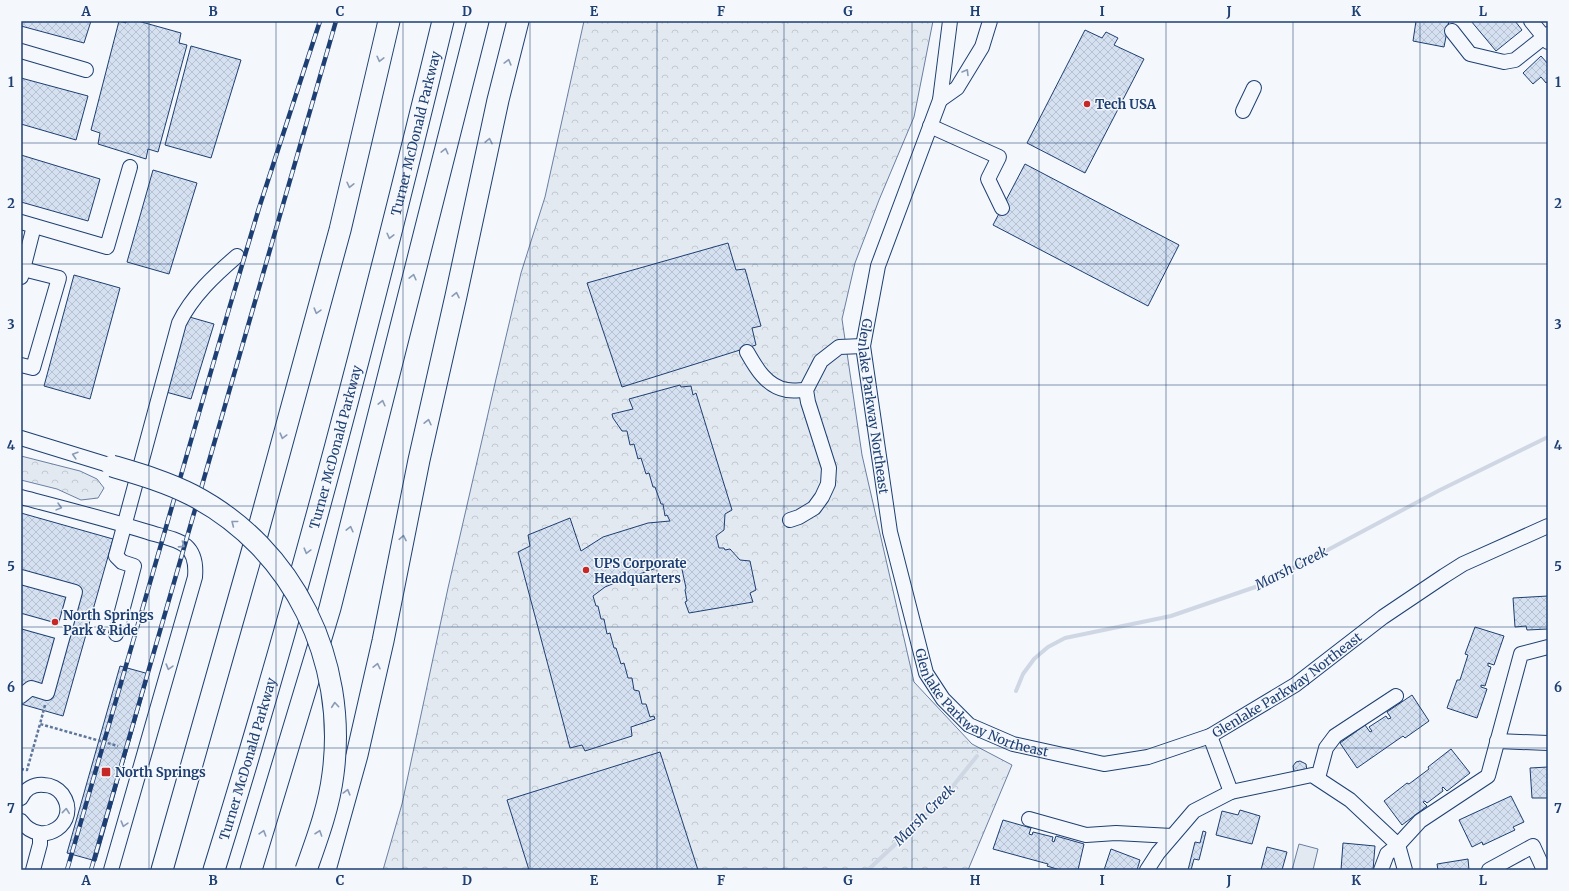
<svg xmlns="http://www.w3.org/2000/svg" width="1569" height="891" font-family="Merriweather,serif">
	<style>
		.green { fill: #e3e9f0; stroke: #687fa3 }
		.forest { fill: url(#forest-crowns); stroke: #687fa3 }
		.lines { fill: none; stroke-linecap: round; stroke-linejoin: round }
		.stream { stroke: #cfd7e4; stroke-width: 4 }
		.building { fill: url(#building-cross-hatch); stroke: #1d3f73 }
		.minor-casing { stroke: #1d3f73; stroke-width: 16 }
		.highway-casing { stroke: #1d3f73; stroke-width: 23 }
		.path { stroke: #5e769c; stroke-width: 2.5; stroke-dasharray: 3 2; stroke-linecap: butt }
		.minor { stroke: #f4f7fb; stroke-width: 14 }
		.highway { stroke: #f4f7fb; stroke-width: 21 }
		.rail-casing { stroke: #1d3f73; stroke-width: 4.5 }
		.rail { stroke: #f4f7fb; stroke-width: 3; stroke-dasharray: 9; stroke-linecap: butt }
		.highway-bridge-casing { stroke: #1d3f73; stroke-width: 23; stroke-linecap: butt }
		.highway-bridge { stroke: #f4f7fb; stroke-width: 21 }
		.oneway { stroke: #889bb7 }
		.grid { fill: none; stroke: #1d3f73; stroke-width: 1; stroke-opacity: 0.55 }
		.poi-dot { fill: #c62828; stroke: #f4f7fb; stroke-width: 1.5 }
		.labels { text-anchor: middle; stroke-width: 3; stroke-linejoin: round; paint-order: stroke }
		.poi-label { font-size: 13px; font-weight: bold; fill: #1d3f73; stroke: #f4f7fb; text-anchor: start }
		.street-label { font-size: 13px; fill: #1d3f73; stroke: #f4f7fb }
		.water-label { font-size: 14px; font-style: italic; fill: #1d3f73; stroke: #f4f7fb }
		.neatline { fill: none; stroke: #1d3f73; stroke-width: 1.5 }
		.grid-label { font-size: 13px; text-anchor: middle; font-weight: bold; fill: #1d3f73 }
	</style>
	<defs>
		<pattern id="forest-crowns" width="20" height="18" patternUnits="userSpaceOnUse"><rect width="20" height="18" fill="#e3e9f0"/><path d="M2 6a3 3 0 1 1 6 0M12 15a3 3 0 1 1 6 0" fill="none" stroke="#c2c9d1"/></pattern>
		<pattern id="building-cross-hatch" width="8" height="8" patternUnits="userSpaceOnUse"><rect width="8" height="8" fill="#d5e0f0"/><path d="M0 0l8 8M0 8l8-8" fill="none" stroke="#b6c1d1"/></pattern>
	</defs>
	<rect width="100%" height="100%" fill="#f4f7fb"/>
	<polygon class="green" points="1299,844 1318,849 1313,870 1292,870"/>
	<g class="forest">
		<polygon points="584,21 933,21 914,117 879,200 855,263 842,319 862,455 914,682 972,744 1012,765 968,870 383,870 402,804 448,588 496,379 521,273 545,197"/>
		<polygon points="21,456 80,471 97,479 104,488 98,498 81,500 57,489 21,480"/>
	</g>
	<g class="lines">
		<g class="stream">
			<polyline points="1016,691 1023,674 1034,659 1048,647 1065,638 1171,616 1264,584 1440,490 1548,437"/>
			<polyline points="868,870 941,801 977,756"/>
		</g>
	</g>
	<g class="building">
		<polygon points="21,21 91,21 84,43 21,26"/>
		<polygon points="119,21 126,23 126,21 138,21 181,33 179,43 187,45 158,152 148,149 146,159 98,144 100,133 91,130"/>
		<polygon points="1416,21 1449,21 1444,47 1413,41"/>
		<polygon points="1471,21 1515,21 1522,30 1496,51"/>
		<polygon points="1085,30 1102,38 1106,32 1118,38 1114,45 1144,59 1085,173 1027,143"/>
		<polygon points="191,46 241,60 211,158 165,145"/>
		<polygon points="1541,56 1548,64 1548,81 1546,83 1541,77 1533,84 1523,73"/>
		<polygon points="21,78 88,96 76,140 21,124"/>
		<polygon points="21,155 100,179 88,221 21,202"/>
		<polygon points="1025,164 1179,245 1148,306 993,225"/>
		<polygon points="153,170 197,183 169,274 127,262"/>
		<polygon points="728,243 736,270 745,269 761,326 752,328 756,345 622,387 587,283"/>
		<polygon points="74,275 120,288 90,399 44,386"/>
		<polygon points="186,316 214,324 191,399 166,392"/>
		<polygon points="680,385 681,387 691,386 693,395 696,393 732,510 725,514 724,530 716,536 719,548 724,548 725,550 730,549 740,560 750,561 756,590 750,593 753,602 689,613 685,602 687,601 685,590 686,588 680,560 622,580 605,587 593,596 596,606 598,606 601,619 604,619 607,634 610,633 614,648 616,648 621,664 624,663 628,678 632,678 634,690 639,691 642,704 646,704 650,717 654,716 655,719 631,727 632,736 585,751 582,745 570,748 518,552 530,546 528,535 570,518 581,551 603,537 648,523 670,521 667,515 665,516 663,504 661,504 655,487 653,487 649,473 646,474 641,458 638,459 634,444 630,445 627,431 622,431 613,418 612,414 633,409 629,399"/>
		<polygon points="21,513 113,539 63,716 21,704"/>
		<polygon points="1548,596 1548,629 1527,630 1526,626 1515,627 1513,598"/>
		<polygon points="1475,627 1504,636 1494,665 1488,663 1488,666 1491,667 1485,686 1481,685 1481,687 1487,689 1477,718 1447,708 1457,680 1460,680 1468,655 1465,654"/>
		<polygon points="120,666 149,674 96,861 67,853"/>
		<polygon points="1412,695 1429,721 1405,738 1403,736 1357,768 1340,743 1365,725 1370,732 1372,731 1369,727 1386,716 1388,719 1391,718 1387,712"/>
		<polygon points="1451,749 1470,773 1447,791 1443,787 1442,788 1443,791 1427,803 1425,801 1423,802 1427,806 1402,825 1384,801 1407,783 1409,784 1429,769 1428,767"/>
		<polygon points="660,752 698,870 529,870 507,800"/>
		<polygon points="1300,761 1306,764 1307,771 1294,772 1293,766 1296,762"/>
		<polygon points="1548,767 1548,798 1532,798 1530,768"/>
		<polygon points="1511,796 1524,822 1513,827 1515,830 1483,845 1482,842 1472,847 1459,820"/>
		<polygon points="1240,810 1260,816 1252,844 1216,835 1222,811 1238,815"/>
		<polygon points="1003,820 1031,828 1029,834 1032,835 1033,832 1053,837 1052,841 1054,842 1056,836 1084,844 1078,870 1060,870 1047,866 1048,864 993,849"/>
		<polygon points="1203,831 1206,832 1199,860 1194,859 1191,870 1188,870 1195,842 1200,843"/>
		<polygon points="1343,843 1375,846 1373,870 1341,870"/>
		<polygon points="1267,847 1287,852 1282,870 1261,870"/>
		<polygon points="1111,849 1140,860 1137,870 1104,870"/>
		<polygon points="1468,859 1469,870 1438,870 1437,864"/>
	</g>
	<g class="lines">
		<defs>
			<g id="minor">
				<path id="s1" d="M950,21L940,100L878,266L863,346L890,532L926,673L943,699L969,725L1013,744L1104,764L1148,757L1210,736L1295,685L1383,617L1444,576L1463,564L1548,526"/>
				<polyline points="1531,21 1548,42"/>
				<polyline points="1452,31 1470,54 1504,62 1515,60 1548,34"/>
				<polyline points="21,51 86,70"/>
				<polyline points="940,100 957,88 982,47 990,21"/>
				<polyline points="1243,111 1254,88"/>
				<polyline points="930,126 999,157 988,179 1002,208"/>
				<polyline points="21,222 107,247 130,167"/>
				<polyline points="21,277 34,226"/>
				<path d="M747,352C756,368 767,387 787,390C793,391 800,390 806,390"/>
				<polyline points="21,365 33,368 59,278 23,269"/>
				<polyline points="21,438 112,466"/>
				<path d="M21,497C63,508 106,519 148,532C160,536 176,538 186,546C195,554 196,566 195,577L111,870"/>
				<polyline points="790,520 799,517 814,508 822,497 828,484 829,468 808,402 806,390 821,361 839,347 863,346"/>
				<polyline points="21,577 75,592 47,693 31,688 21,696"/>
				<polyline points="21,621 64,633"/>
				<path d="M116,634L134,566L122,562L116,556L179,323C192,296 215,275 237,256"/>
				<polyline points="1210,736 1231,792"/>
				<polyline points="1497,741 1548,743"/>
				<polyline points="1318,778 1326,748 1335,736 1396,696"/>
				<path d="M21,798C25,789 34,784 44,785C51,785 58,789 62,794C82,822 42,850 21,821"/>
				<polyline points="1029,819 1086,835 1116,833 1172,836"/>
				<polyline points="33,870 40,844 40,834"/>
				<polyline points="1147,870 1158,853 1194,811 1231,792 1312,775 1350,800 1398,845 1420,821 1488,776 1521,654 1548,647"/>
				<polyline points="1381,870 1387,854 1398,845 1405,870"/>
				<polyline points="1489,870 1533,846 1544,870"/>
			</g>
			<g id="highway">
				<polyline points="162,870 258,531 340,230 389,21"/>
				<path id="s2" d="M214,870C301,590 374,306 443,21"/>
				<polyline points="251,870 330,608 478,21"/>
				<polyline points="325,870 357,755 383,641 419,460 456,296 498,100 518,21"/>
			</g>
		</defs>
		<use href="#minor" class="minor-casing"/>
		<use href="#highway" class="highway-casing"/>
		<g class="path">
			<polyline points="45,705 40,724 118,746"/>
			<polyline points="21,769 27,770 40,724"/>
		</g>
		<use href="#minor" class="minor"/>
		<use href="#highway" class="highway"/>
		<defs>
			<g id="rail">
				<polyline points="67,870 229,309 259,208 320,21"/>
				<polyline points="91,870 336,21"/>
			</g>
		</defs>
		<use href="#rail" class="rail-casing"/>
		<use href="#rail" class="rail"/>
		<defs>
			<path id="highway-bridge" d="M112,466C139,474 167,482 192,495C294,548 348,661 333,774C329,807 317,839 306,870"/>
		</defs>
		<use href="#highway-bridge" class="highway-bridge-casing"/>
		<use href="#highway-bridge" class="highway-bridge"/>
	</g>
	<defs><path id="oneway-chevron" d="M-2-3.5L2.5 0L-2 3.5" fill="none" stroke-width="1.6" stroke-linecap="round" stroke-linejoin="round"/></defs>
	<g class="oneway">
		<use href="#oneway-chevron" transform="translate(380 59) rotate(104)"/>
		<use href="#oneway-chevron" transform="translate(508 62) rotate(-75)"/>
		<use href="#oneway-chevron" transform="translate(966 72) rotate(-59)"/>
		<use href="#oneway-chevron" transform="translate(489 141) rotate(-78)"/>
		<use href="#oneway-chevron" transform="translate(445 151) rotate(-76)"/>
		<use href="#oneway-chevron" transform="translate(350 185) rotate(103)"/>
		<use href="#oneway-chevron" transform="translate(390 236) rotate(104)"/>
		<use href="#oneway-chevron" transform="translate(413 277) rotate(-76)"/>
		<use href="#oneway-chevron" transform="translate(456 295) rotate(-78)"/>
		<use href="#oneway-chevron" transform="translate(317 311) rotate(106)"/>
		<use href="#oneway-chevron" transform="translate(382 403) rotate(-76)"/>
		<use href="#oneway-chevron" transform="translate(428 422) rotate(-77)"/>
		<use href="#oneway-chevron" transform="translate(283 436) rotate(105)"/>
		<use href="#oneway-chevron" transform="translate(75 455) rotate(-163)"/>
		<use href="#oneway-chevron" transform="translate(59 507) rotate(15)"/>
		<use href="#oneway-chevron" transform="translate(234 523) rotate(-142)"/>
		<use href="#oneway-chevron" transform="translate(350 529) rotate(-76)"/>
		<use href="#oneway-chevron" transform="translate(403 538) rotate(-79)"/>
		<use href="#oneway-chevron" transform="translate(182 545) rotate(33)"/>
		<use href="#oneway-chevron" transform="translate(307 551) rotate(105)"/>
		<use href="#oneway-chevron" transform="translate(377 666) rotate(-77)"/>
		<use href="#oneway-chevron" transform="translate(169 667) rotate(106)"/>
		<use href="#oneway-chevron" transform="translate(335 705) rotate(-95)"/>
		<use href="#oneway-chevron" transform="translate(347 792) rotate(-75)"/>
		<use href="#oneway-chevron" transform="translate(66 811) rotate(-84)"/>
		<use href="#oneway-chevron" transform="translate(124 824) rotate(106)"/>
		<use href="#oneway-chevron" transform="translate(263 833) rotate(-73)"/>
		<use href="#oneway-chevron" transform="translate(319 833) rotate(-71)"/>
	</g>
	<path class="grid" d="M149,21V870M276,21V870M403,21V870M530,21V870M657,21V870M784,21V870M912,21V870M1039,21V870M1166,21V870M1293,21V870M1420,21V870M21,143H1548M21,264H1548M21,385H1548M21,506H1548M21,627H1548M21,748H1548"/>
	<g class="poi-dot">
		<circle cx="1087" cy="104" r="4"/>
		<circle cx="586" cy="570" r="4"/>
		<circle cx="55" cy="622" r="4"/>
		<rect x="101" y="767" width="10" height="10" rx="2"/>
	</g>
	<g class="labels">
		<g class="poi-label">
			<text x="1095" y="109">Tech USA</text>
			<text x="594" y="568">UPS Corporate<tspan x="594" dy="15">Headquarters</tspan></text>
			<text x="63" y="620">North Springs<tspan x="63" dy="15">Park &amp; Ride</tspan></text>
			<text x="115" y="777">North Springs</text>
		</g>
		<g class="street-label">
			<text dy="5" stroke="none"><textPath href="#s2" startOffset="764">Turner McDonald Parkway</textPath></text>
			<text dy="5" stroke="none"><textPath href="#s1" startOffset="399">Glenlake Parkway Northeast</textPath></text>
			<text dy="5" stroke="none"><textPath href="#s2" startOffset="440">Turner McDonald Parkway</textPath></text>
			<text dy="5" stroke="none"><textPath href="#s1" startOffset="1083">Glenlake Parkway Northeast</textPath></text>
			<text dy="5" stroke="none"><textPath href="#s1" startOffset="735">Glenlake Parkway Northeast</textPath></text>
			<text dy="5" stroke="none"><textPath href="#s2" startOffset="116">Turner McDonald Parkway</textPath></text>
		</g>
		<g class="water-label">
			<text transform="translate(1291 568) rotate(-27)" y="5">Marsh Creek</text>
			<text transform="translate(924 815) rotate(-45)" y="5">Marsh Creek</text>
		</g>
	</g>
	<rect width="1569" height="891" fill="none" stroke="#f4f7fb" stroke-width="44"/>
	<rect x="22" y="22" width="1525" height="847" class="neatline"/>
	<g class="grid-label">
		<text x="86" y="16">A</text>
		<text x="213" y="16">B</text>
		<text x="340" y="16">C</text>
		<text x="467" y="16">D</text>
		<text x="594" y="16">E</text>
		<text x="721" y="16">F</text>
		<text x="848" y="16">G</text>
		<text x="975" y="16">H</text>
		<text x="1102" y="16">I</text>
		<text x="1229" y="16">J</text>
		<text x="1356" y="16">K</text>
		<text x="1483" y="16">L</text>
		<text x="11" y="87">1</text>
		<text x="1558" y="87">1</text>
		<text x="11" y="208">2</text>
		<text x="1558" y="208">2</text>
		<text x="11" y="329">3</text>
		<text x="1558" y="329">3</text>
		<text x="11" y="450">4</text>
		<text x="1558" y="450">4</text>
		<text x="11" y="571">5</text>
		<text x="1558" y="571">5</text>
		<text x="11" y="692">6</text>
		<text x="1558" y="692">6</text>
		<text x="11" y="813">7</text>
		<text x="1558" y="813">7</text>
		<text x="86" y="885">A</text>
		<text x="213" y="885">B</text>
		<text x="340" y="885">C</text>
		<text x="467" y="885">D</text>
		<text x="594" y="885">E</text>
		<text x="721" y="885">F</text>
		<text x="848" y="885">G</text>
		<text x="975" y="885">H</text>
		<text x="1102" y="885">I</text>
		<text x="1229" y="885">J</text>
		<text x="1356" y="885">K</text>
		<text x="1483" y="885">L</text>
	</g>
</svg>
